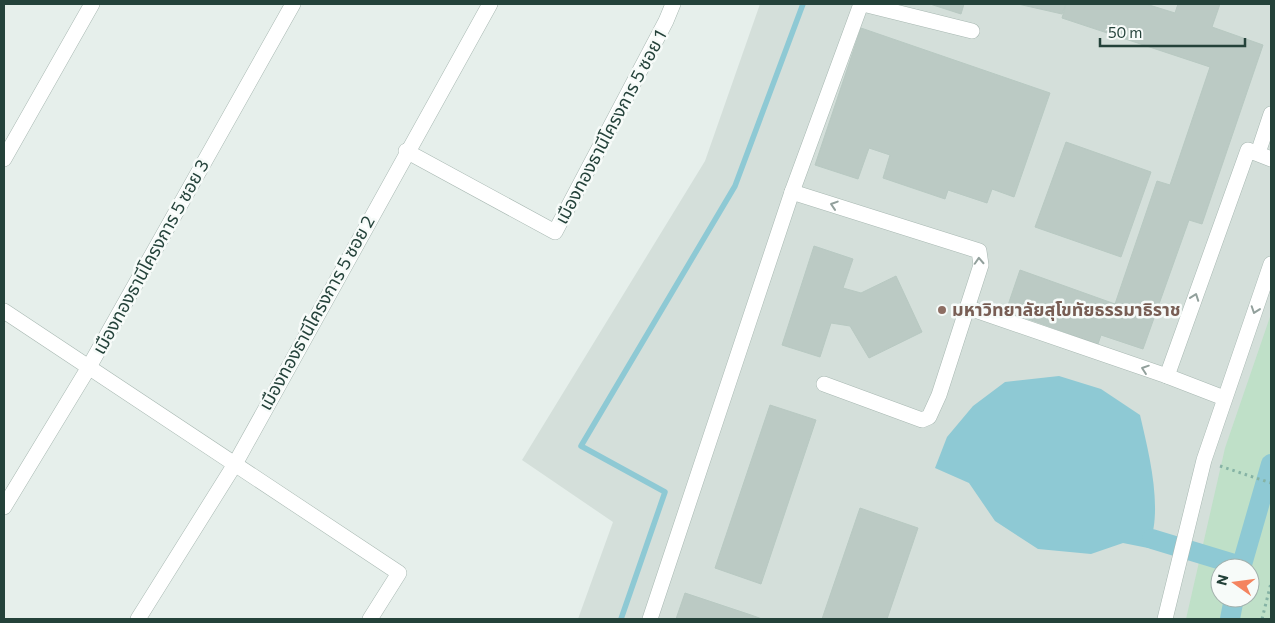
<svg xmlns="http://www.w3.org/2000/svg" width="1275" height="623" font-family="Commissioner,'Noto Sans Thai',sans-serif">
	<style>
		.built { fill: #d4dfda; fill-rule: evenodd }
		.green { fill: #bfe0c8; fill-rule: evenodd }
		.water { fill: #8ec9d4 }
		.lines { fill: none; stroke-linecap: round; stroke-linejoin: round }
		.stream { stroke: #8ec9d4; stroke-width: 5.5 }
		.canal { stroke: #8ec9d4; stroke-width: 20 }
		.building { fill: #bbcac4; stroke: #b8c9c2 }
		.minor-casing { stroke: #a8b8b2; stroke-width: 16 }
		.path { stroke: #86b3a5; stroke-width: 3; stroke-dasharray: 2.5 4; stroke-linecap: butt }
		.minor { stroke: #fff; stroke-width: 15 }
		.oneway { stroke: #92a09c }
		.education-dot { fill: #8d6e63; stroke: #f7fbf9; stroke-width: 2 }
		.labels { text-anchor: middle; stroke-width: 5; stroke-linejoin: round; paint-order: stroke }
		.street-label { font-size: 18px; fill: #24423a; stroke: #f7fbf9 }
		.education-label { font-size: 18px; font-weight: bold; fill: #785e54; stroke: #f7fbf9; text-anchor: start }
	</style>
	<rect width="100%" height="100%" fill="#e6efeb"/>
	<path class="built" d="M760,4H1271V619H578L613,522L522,460L705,161ZM1220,568H1250V598H1220Z"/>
	<path class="green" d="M1271,314V619H1186L1225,448ZM1220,568H1250V598H1220Z"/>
	<path class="water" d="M1059,376L1101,389L1140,415C1149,454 1164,511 1148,548L1123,543L1091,554L1038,549L995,521L969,483L935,468L947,437L973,406L1005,382Z"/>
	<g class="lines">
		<polyline class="stream" points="621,619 665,492 581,446 735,186 803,4"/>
		<g class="canal">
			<polyline points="1152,539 1241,566"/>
			<polyline points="1241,568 1271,464"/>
			<polyline points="1230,619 1234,598"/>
		</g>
	</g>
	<g class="building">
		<polygon points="930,4 964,4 961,14"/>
		<polygon points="1018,4 1066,4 1062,14"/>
		<polygon points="1066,4 1146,4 1175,13 1178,4 1220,4 1212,27 1263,45 1202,224 1189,220 1143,349 1101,335 1098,344 1006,311 1020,270 1115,304 1157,181 1170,185 1210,67 1062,18"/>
		<polygon points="861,28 1050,93 1014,197 992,189 987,203 948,190 945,199 883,178 890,155 869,148 858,179 815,165"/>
		<polygon points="1066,142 1151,172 1121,257 1035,227"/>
		<polygon points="814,246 853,259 843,288 861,293 896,276 922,332 869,358 850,326 831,323 820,357 782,345"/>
		<polygon points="770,405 816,420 761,584 715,568"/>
		<polygon points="860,508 918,528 887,619 822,619"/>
		<polygon points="685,593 751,615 762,619 676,619"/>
	</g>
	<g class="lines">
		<defs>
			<g id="minor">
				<polyline points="863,4 972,31"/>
				<polyline points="406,151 555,232 666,21 673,4"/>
				<polyline points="1258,153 1271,114"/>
				<polyline points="4,159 92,4"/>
				<polyline points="792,192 979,251 981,265 939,395 929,417 922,420 824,384"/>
				<polyline points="969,308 1167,376 1224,398"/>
				<polyline points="4,311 399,573 370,619"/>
				<polyline points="1167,376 1248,150 1271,159"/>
				<polyline points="4,507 89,367 293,4"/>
				<polyline points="138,619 235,464 490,4"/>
				<polyline points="650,619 792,192 861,4"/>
				<polyline points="1165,619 1204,460 1271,264"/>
			</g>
		</defs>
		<use href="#minor" class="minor-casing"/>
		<g class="path">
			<polyline points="1220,466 1271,483"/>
			<polyline points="1262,619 1271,583"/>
		</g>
		<use href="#minor" class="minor"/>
	</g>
	<defs><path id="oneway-chevron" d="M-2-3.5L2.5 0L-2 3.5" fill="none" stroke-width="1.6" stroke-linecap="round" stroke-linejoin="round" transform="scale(1.25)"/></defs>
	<g class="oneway">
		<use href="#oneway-chevron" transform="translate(834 205) rotate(-162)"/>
		<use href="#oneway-chevron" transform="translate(979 261) rotate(-93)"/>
		<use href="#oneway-chevron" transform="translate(1195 297) rotate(-70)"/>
		<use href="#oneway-chevron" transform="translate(1255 310) rotate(109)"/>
		<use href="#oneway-chevron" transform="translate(1145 369) rotate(-161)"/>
	</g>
	<circle class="education-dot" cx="942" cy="310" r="5"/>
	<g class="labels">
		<g class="street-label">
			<text transform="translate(611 127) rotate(-62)" y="6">เมืองทองธานีโครงการ 5 ซอย 1</text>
			<text transform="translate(151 257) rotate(-61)" y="6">เมืองทองธานีโครงการ 5 ซอย 3</text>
			<text transform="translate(317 313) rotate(-61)" y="6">เมืองทองธานีโครงการ 5 ซอย 2</text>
		</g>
		<g class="education-label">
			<text x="952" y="316">มหาวิทยาลัยสุโขทัยธรรมาธิราช</text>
		</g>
	</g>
	<rect width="1275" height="623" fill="none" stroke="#24423a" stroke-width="10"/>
	<g transform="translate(1235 583) rotate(284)"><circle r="24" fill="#f7fbf9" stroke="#a3b1ad"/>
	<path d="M0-4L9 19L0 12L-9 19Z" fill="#f4845f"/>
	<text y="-8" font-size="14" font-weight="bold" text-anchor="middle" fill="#24423a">N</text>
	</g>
	<path d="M1100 38v8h145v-8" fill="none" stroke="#24423a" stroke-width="2.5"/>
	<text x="1108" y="38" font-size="15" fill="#24423a" stroke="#f7fbf9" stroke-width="4" paint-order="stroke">50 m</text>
</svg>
